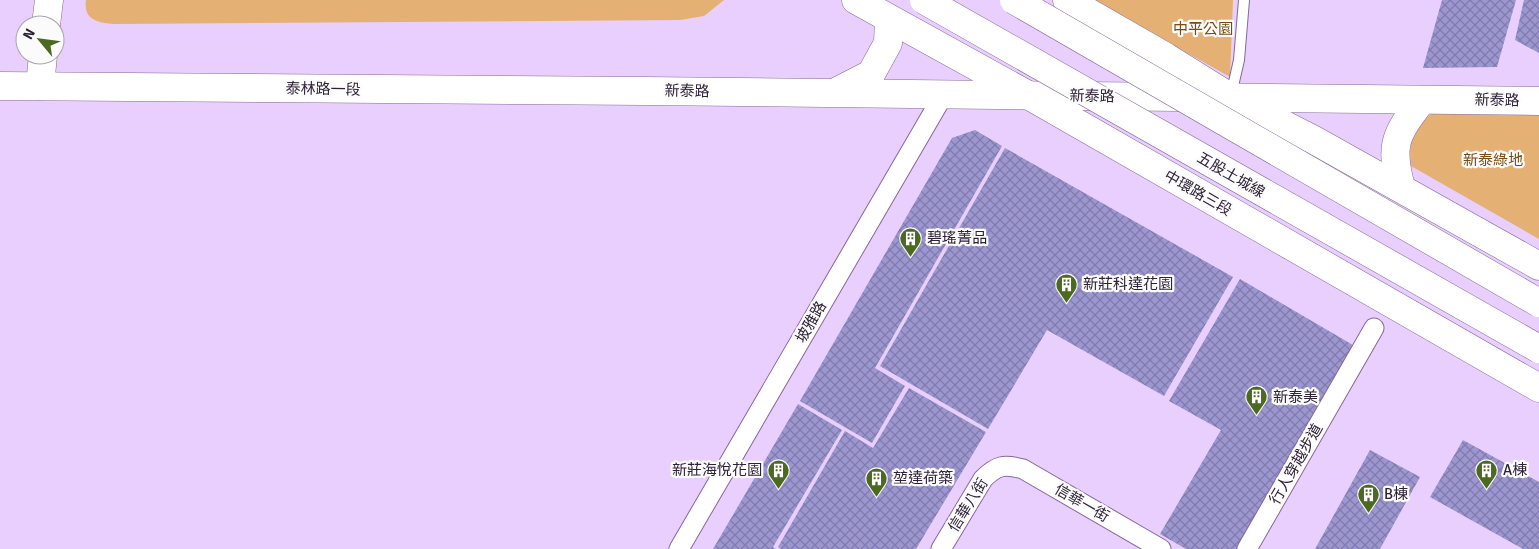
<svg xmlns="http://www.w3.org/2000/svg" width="1539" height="549" font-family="Signika,'Noto Sans TC',sans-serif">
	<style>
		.green { fill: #e5b073 }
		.building { fill: url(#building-cross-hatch) }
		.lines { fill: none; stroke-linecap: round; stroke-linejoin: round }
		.lane-casing { stroke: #85689c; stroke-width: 12 }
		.street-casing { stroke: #85689c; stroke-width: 21 }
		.secondary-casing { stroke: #85689c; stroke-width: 29 }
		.lane { stroke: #fff; stroke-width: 10 }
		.street { stroke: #fff; stroke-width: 19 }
		.secondary { stroke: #fff; stroke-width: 28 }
		.highway-bridge-casing { stroke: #85689c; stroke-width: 29; stroke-linecap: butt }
		.highway-bridge { stroke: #fff; stroke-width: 28 }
		.labels { text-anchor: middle; stroke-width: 4.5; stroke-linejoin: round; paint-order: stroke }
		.park-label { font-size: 15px; fill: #784c0f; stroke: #fbfbfb }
		.street-label { font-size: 15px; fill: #2e2237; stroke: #fbfbfb }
		.poi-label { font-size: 15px; fill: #2e2237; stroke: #fbfbfb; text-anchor: start }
	</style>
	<defs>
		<pattern id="building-cross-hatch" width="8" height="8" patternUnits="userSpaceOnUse" patternTransform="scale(1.25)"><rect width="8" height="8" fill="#9d97d1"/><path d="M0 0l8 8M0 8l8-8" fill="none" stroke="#807baa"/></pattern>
	</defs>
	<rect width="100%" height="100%" fill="#e8cffd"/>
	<g class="green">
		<path d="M86,0H724L704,16L680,20L114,24C98,23 83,20 86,0Z"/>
		<polygon points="1093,0 1233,0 1230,77"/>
		<path d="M1432,113L1539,115V239L1411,166C1408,141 1412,129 1432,113Z"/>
	</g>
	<g class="building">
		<polygon points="1442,0 1516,0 1497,67 1423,68"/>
		<polygon points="1524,0 1539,0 1539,53 1515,40"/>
		<polygon points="975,130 1002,146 875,368 905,386 872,443 800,401 952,138"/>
		<polygon points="1005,148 1233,277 1164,396 1047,330 988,429 880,366"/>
		<polygon points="1240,279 1358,348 1244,549 1186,549 1160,534 1221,430 1169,401"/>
		<polygon points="909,388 986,432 916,549 781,549 778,547 845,431 873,448"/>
		<polygon points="798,404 842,430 773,547 776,549 713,549"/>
		<polygon points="1463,440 1539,482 1539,549 1523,549 1430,497"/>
		<polygon points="1370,450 1420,477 1380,549 1315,549"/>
	</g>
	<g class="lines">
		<defs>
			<polyline id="lane" points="1231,95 1239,60 1244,0"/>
			<g id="street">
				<polyline points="679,549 944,94"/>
				<path d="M941,549L983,479C997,465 1004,464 1023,469L1161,549"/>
				<polyline points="1247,549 1374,328"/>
			</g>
			<g id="secondary">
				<polyline points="856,0 1028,95 1539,388"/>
				<polyline points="1067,0 1166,57 1230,97 1314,140 1539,266"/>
				<polyline points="46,25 49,0"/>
				<polyline points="0,86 645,91 1539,101"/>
				<polyline points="40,86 43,55"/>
				<polyline points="836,92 871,74 888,43 889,19"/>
				<path d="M1401,187C1389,144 1396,134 1422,100"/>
			</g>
		</defs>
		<use href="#lane" class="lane-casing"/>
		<use href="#street" class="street-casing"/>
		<use href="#secondary" class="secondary-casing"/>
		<use href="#lane" class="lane"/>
		<use href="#street" class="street"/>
		<use href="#secondary" class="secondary"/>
		<defs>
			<g id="highway-bridge">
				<polyline points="924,0 1539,349"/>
				<polyline points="1014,0 1539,303"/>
			</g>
		</defs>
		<use href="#highway-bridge" class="highway-bridge-casing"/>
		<use href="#highway-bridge" class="highway-bridge"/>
	</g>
	<defs>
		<symbol id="building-pin" viewBox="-11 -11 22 30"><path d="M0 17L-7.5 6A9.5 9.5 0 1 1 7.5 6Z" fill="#4b6a1f" stroke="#fbfbfb"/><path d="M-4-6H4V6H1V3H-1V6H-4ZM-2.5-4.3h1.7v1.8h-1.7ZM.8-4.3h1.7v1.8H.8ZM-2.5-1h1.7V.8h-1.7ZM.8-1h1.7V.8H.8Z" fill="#fff"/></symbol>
	</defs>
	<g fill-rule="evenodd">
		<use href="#building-pin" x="898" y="226" width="25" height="34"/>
		<use href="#building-pin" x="1054" y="272" width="25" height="34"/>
		<use href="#building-pin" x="1244" y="384" width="25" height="34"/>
		<use href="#building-pin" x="766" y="458" width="25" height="34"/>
		<use href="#building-pin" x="1474" y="458" width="25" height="34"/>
		<use href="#building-pin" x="864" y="466" width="25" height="34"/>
		<use href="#building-pin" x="1356" y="482" width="25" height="34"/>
	</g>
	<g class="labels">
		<g class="park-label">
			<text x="1203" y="34">中平公園</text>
			<text x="1493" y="165">新泰綠地</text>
		</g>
		<g class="street-label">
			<text transform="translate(323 89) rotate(1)" y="5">泰林路一段</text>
			<text transform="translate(687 91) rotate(1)" y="5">新泰路</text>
			<text transform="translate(1092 96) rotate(1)" y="5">新泰路</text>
			<text transform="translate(1497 100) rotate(1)" y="5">新泰路</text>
			<text transform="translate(1231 175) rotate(30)" y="5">五股土城線</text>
			<text transform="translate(1198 193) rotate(30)" y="5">中環路三段</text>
			<text transform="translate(811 322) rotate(-60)" y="5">坡雅路</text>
			<text transform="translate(1296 464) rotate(-60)" y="5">行人穿越步道</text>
			<text transform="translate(1082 503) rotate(30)" y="5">信華一街</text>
			<text transform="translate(968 505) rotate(-58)" y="5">信華八街</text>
		</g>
		<g class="poi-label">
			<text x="927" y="243">碧瑤菁品</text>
			<text x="1083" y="289">新莊科達花園</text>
			<text x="1273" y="402">新泰美</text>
			<text x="762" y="475" text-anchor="end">新莊海悅花園</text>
			<text x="1503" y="475">A棟</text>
			<text x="893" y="483">堃達荷築</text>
			<text x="1384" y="499">B棟</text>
		</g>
	</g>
	<g transform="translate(40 40) rotate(299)"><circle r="24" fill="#fbfbfb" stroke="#a9a4ad"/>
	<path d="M0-4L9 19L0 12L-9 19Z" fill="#4b6a1f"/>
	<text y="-8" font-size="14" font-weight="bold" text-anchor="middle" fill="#2e2237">N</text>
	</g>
</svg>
